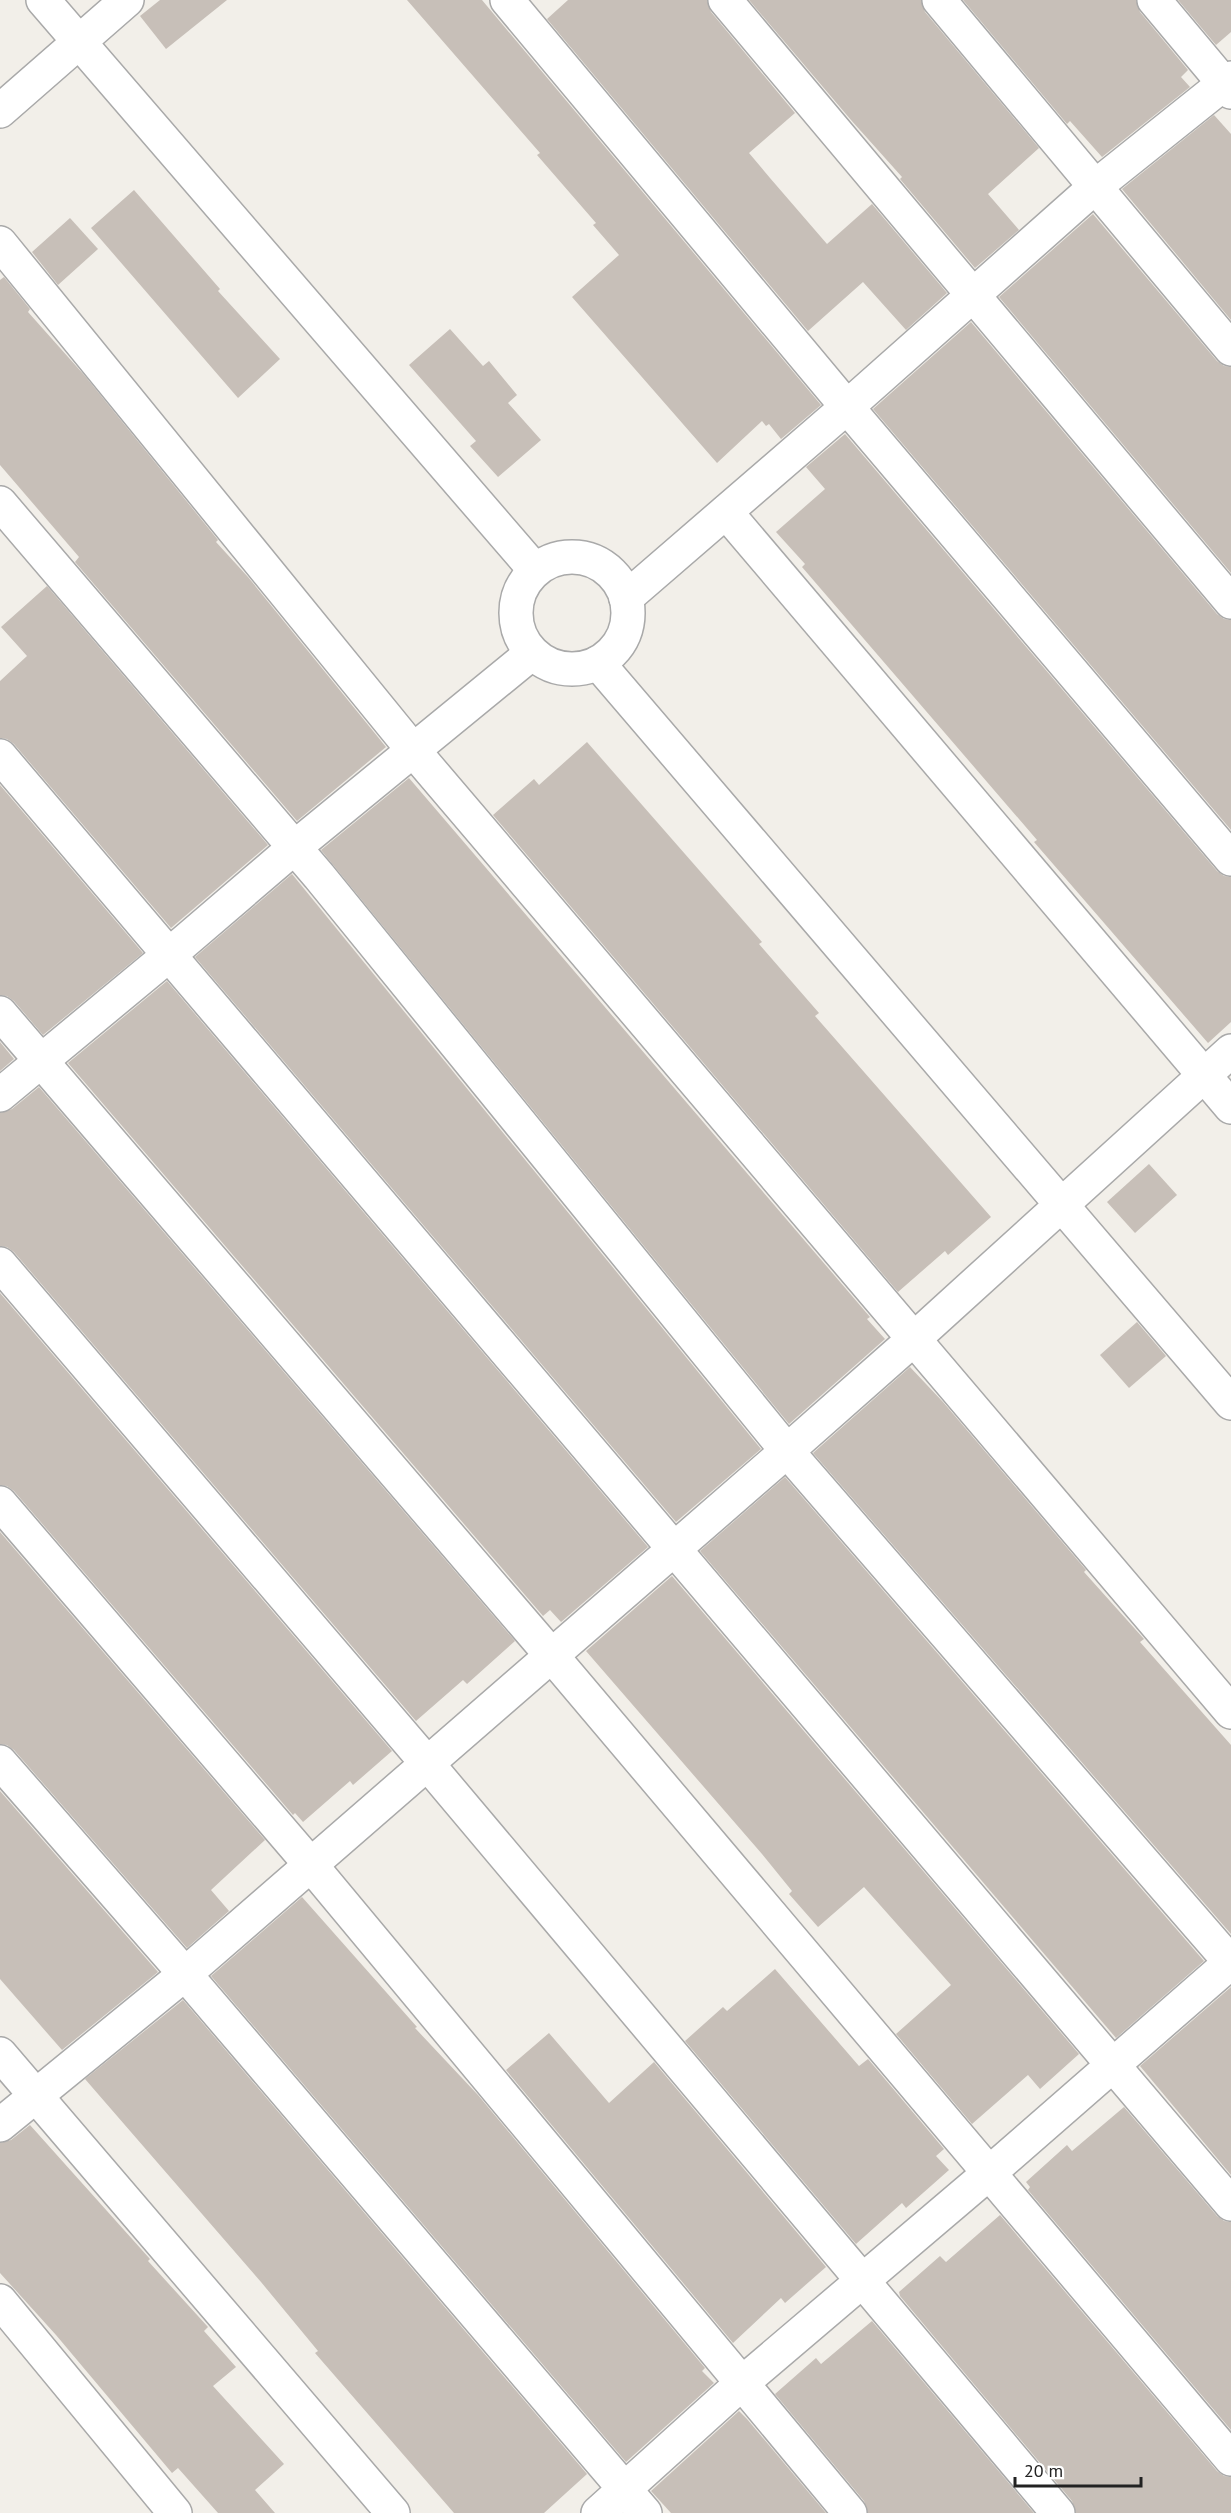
<svg xmlns="http://www.w3.org/2000/svg" width="1231" height="2513" font-family="'PT Sans',sans-serif">
	<style>
		.building { fill: #c7bfb8 }
		.lines { fill: none; stroke-linecap: round; stroke-linejoin: round }
		.minor-casing { stroke: #a9a9a9; stroke-width: 36 }
		.minor { stroke: #fff; stroke-width: 33 }
	</style>
	<rect width="100%" height="100%" fill="#f2efe9"/>
	<g class="building">
		<polygon points="160,0 227,0 166,49 140,16"/>
		<polygon points="407,0 482,0 821,405 781,439 769,424 766,426 762,421 717,463 572,297 619,255 593,225 596,223 537,155 540,153"/>
		<polygon points="568,0 707,0 711,12 795,113 749,153 770,178 827,244 872,204 947,293 906,330 863,282 808,331 547,19"/>
		<polygon points="749,0 921,0 925,12 1039,148 988,194 1019,230 975,268 900,179 902,177 851,120"/>
		<polygon points="963,0 1136,0 1140,12 1188,70 1181,77 1190,87 1102,157 1070,121 1067,124"/>
		<polygon points="1178,0 1231,0 1231,32 1216,45"/>
		<polygon points="1214,115 1231,134 1231,320 1122,189"/>
		<polygon points="134,190 220,289 218,291 280,359 238,398 91,228"/>
		<polygon points="1093,214 1217,361 1224,366 1231,367 1231,573 999,297"/>
		<polygon points="70,218 98,249 58,285 32,252"/>
		<polygon points="4,277 30,309 28,312 85,376 218,540 216,542 248,577 386,747 297,821 75,562 79,557 0,465 0,280"/>
		<polygon points="971,322 1217,614 1224,619 1231,620 1231,830 873,409"/>
		<polygon points="450,329 483,366 489,361 517,395 508,403 541,440 498,477 470,446 476,441 409,365"/>
		<polygon points="845,434 1217,871 1224,876 1231,877 1231,1022 1208,1043 1034,842 1037,840 802,567 805,564 776,532 825,489 806,467"/>
		<polygon points="47,586 268,845 171,928 14,744 7,739 0,738 0,681 27,656 1,627"/>
		<polygon points="587,742 762,942 759,944 819,1013 815,1016 991,1217 948,1255 945,1251 898,1292 493,815 534,779 539,785"/>
		<polygon points="409,778 870,1317 867,1319 885,1339 789,1424 321,850"/>
		<polygon points="0,785 143,953 43,1035 14,1001 7,996 0,995"/>
		<polygon points="292,874 761,1449 676,1522 195,957"/>
		<polygon points="167,981 648,1547 561,1622 550,1610 543,1616 68,1063"/>
		<polygon points="0,1042 14,1059 0,1071"/>
		<polygon points="39,1087 515,1641 467,1684 463,1680 416,1721 14,1252 7,1247 0,1246 0,1113 12,1109"/>
		<polygon points="1149,1164 1177,1195 1135,1233 1107,1202"/>
		<polygon points="0,1293 392,1751 353,1785 350,1781 303,1822 295,1813 293,1815 14,1491 7,1486 0,1485"/>
		<polygon points="1137,1322 1166,1356 1129,1388 1100,1355"/>
		<polygon points="910,1367 943,1402 1086,1570 1084,1572 1144,1639 1140,1642 1231,1745 1231,1934 813,1453"/>
		<polygon points="785,1477 1204,1961 1116,2038 700,1551"/>
		<polygon points="0,1532 265,1840 211,1890 229,1911 187,1948 14,1750 7,1745 0,1744"/>
		<polygon points="672,1576 1079,2054 1040,2089 1028,2075 972,2124 896,2034 951,1985 864,1887 818,1927 789,1894 792,1891 762,1854 586,1651"/>
		<polygon points="0,1791 158,1972 62,2050 0,1979"/>
		<polygon points="302,1897 417,2027 415,2028 478,2095 705,2368 702,2371 714,2383 626,2462 211,1976"/>
		<polygon points="775,1969 859,2066 868,2059 944,2149 936,2156 949,2170 906,2208 902,2203 856,2244 685,2041 723,2007 727,2011"/>
		<polygon points="1231,1987 1231,2175 1140,2066"/>
		<polygon points="183,2000 587,2474 544,2513 454,2513 315,2353 318,2351 261,2282 85,2079"/>
		<polygon points="549,2033 609,2103 654,2062 826,2267 785,2303 781,2298 733,2343 506,2070"/>
		<polygon points="1124,2107 1217,2216 1224,2221 1231,2222 1231,2430 1028,2190 1030,2187 1026,2182 1067,2145 1072,2151"/>
		<polygon points="30,2125 150,2259 148,2261 208,2327 204,2331 236,2367 213,2386 284,2464 255,2490 275,2513 218,2513 178,2468 172,2473 56,2335 0,2273 0,2143 11,2140"/>
		<polygon points="1000,2215 1217,2471 1224,2476 1231,2477 1231,2513 1076,2513 1072,2501 900,2296 899,2292 940,2256 946,2262"/>
		<polygon points="872,2321 1034,2513 868,2513 864,2501 775,2394 816,2358 821,2364"/>
		<polygon points="739,2411 747,2419 826,2513 671,2513 651,2491"/>
	</g>
	<g class="lines">
		<defs>
			<g id="minor">
				<polyline points="43,0 535,570"/>
				<polyline points="507,0 847,407 1231,859"/>
				<polyline points="725,0 1231,602"/>
				<polyline points="939,0 1231,349"/>
				<polyline points="1154,0 1231,92"/>
				<polyline points="0,111 127,0"/>
				<polyline points="0,243 413,750 1231,1712"/>
				<polyline points="0,503 319,876 787,1451 1231,1963"/>
				<polyline points="726,512 1231,1107"/>
				<circle cx="572" cy="613" r="56"/>
				<polyline points="626,598 847,407 1096,186 1231,78"/>
				<polyline points="598,663 1231,1403"/>
				<polyline points="0,756 1231,2204"/>
				<polyline points="0,1013 552,1656 1231,2459"/>
				<polyline points="0,1095 169,955 295,847 532,653"/>
				<polyline points="0,1264 426,1762 1058,2513"/>
				<polyline points="0,1503 310,1864 850,2513"/>
				<polyline points="0,1762 185,1974 645,2513"/>
				<polyline points="0,2054 393,2513"/>
				<polyline points="0,2125 185,1974 787,1451 915,1338 1231,1051"/>
				<polyline points="0,2301 175,2513"/>
				<polyline points="598,2513 742,2383 988,2174 1231,1962"/>
			</g>
		</defs>
		<use href="#minor" class="minor-casing"/>
		<use href="#minor" class="minor"/>
	</g>
	<path d="M1015 2477v9h126v-9" fill="none" stroke="#222222" stroke-width="3"/>
	<text x="1024" y="2477" font-size="18" fill="#222222" stroke="#ffffff" stroke-width="4.5" paint-order="stroke">20 m</text>
</svg>
